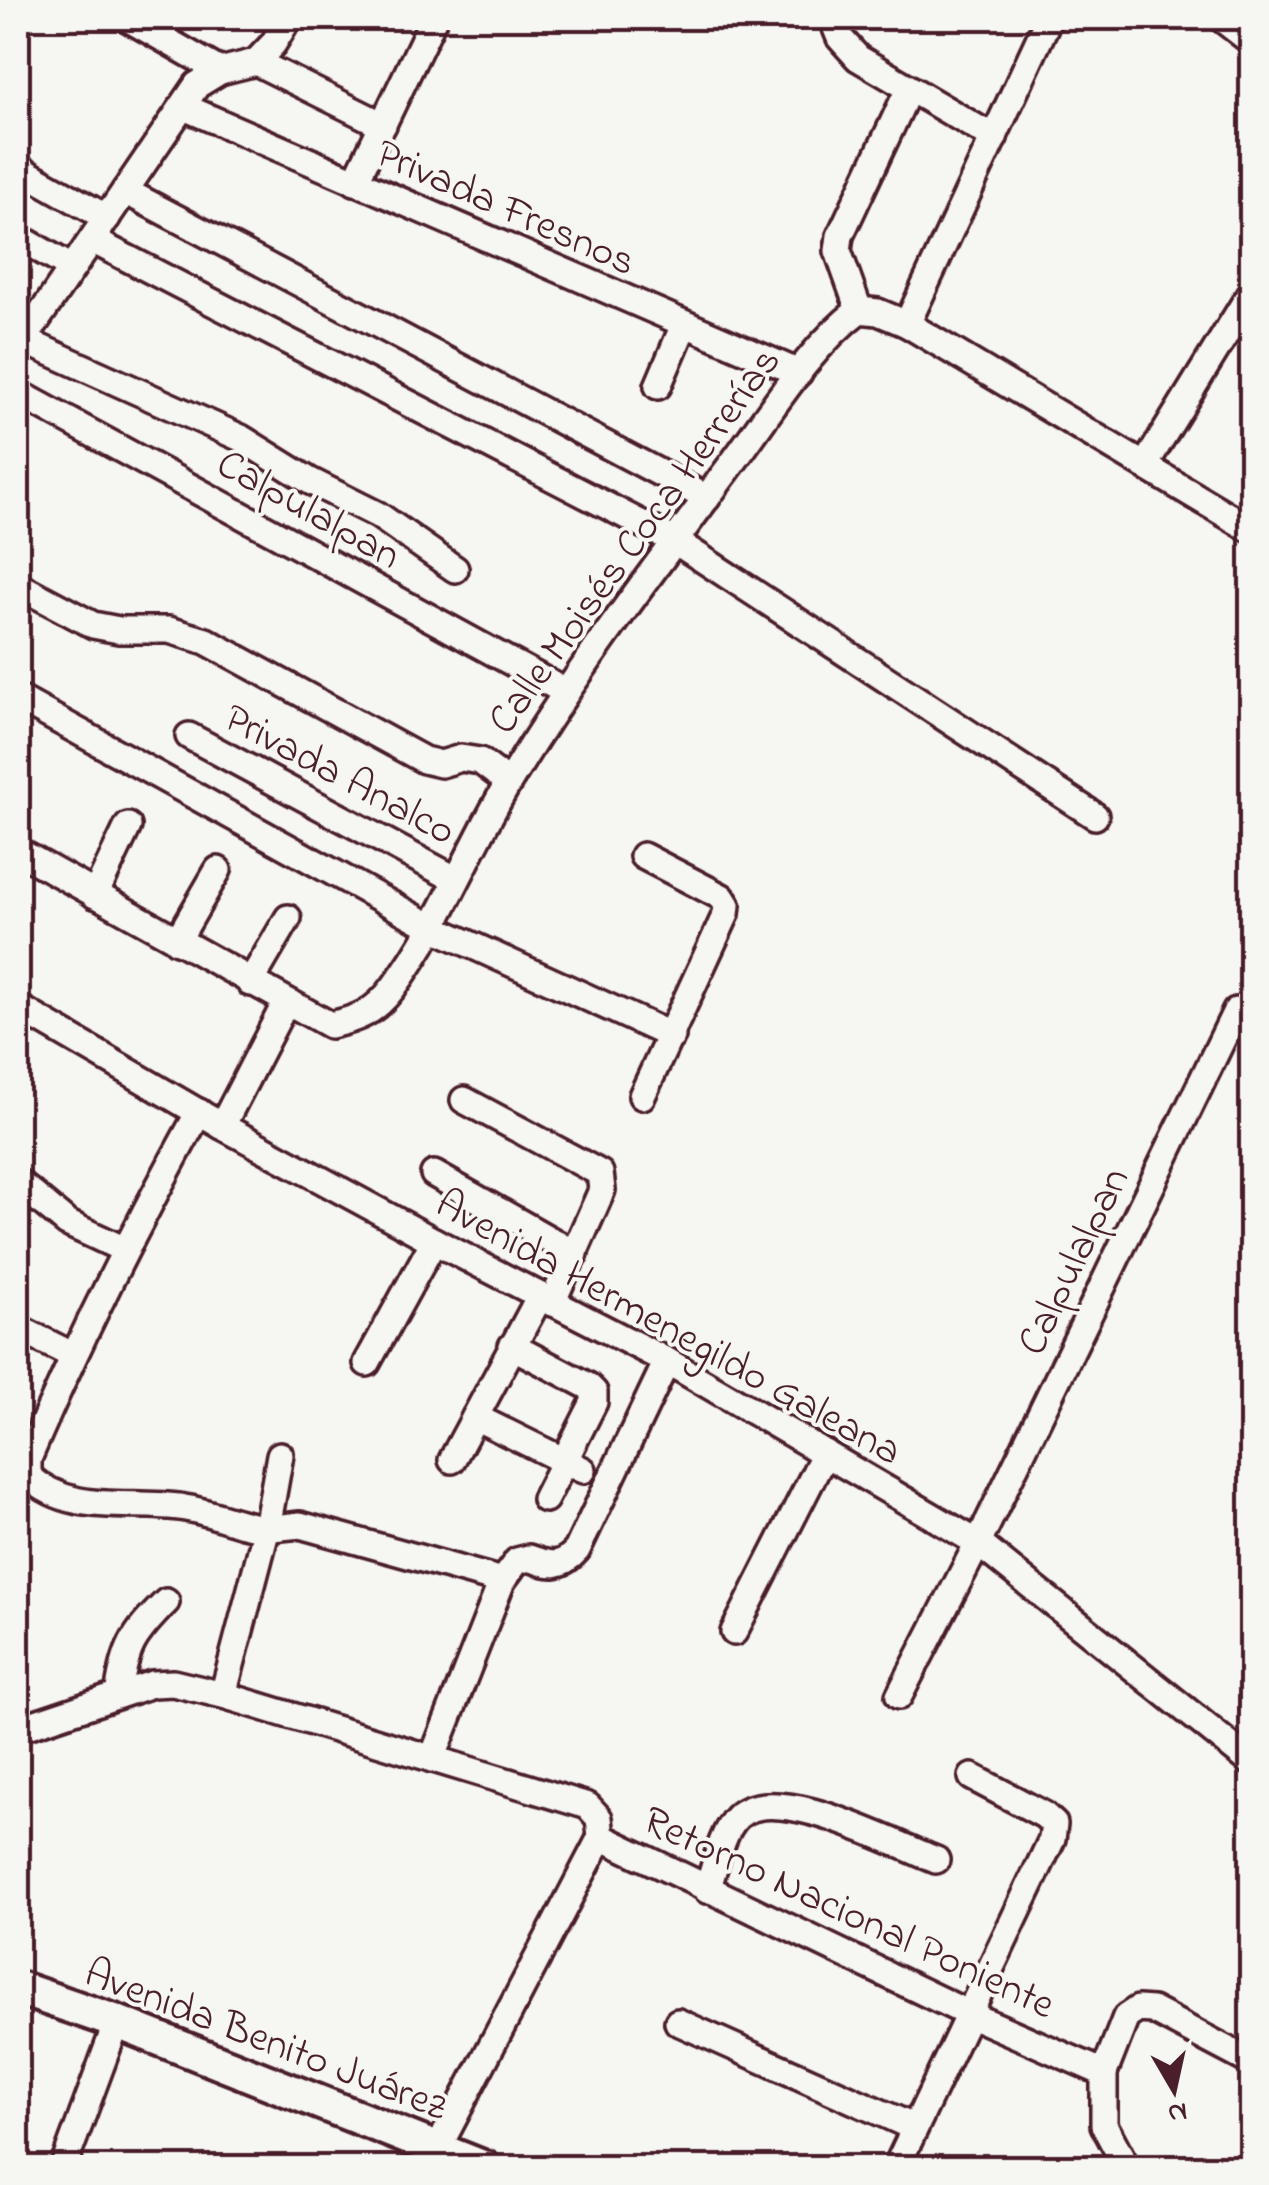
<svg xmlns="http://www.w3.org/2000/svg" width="1269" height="2185" font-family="'Indie Flower',sans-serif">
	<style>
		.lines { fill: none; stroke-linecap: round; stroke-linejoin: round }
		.minor-casing { stroke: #4a1f2b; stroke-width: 32 }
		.major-casing { stroke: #4a1f2b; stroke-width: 40 }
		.minor { stroke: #f6f6f2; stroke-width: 25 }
		.major { stroke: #f6f6f2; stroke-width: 32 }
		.labels { text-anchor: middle; stroke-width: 8; stroke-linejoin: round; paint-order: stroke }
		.street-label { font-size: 42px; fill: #4a1f2b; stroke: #f6f6f2 }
	</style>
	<rect width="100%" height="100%" fill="#f6f6f2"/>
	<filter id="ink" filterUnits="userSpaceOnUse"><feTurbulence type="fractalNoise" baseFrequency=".01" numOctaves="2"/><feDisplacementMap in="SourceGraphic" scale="20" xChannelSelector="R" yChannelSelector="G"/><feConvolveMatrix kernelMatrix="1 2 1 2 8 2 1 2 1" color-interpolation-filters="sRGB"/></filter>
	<g filter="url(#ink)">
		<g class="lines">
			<defs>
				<g id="minor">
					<polyline points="127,18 220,71"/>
					<polyline points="832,18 840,38 858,58 994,138"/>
					<polyline points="1221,18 1252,42"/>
					<polyline points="256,62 383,125"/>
					<polyline points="184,107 799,373"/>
					<polyline points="18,168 107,218"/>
					<polyline points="355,182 434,18"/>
					<polyline points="125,191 707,498"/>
					<polyline points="18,237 72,268"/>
					<polyline points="92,240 675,541 1095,816"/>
					<polyline points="859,310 838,251 840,236 908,91"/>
					<polyline points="907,324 1049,18"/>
					<polyline points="23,340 241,438 310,481 378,515 455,569"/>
					<polyline points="18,348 197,85 220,71 256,62 273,44 289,18"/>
					<polyline points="658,386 684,325"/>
					<polyline points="18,393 564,691"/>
					<polyline points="1145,465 1252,291"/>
					<polyline points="18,585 93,625 119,630 169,630 206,641 424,760 441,764 461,758 480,761 508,782"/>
					<polyline points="18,698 432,927 672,1036"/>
					<polyline points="189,736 455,879"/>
					<path d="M18,851L330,1025C358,1019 375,1012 393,988C442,923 470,845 512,777C579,667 657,565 734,461C772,410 808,349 859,310L878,312L907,324L1252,530"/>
					<polyline points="95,895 128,826"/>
					<polyline points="177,941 218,870"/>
					<polyline points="250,983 288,918"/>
					<polyline points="18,1007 222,1126 434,1241 667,1361 978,1543 1252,1763"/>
					<polyline points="642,1096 726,914 727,905 722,897 643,856"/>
					<polyline points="464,1100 600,1173 602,1190 552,1303"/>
					<path d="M199,1112C136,1226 79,1339 28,1459V1476C73,1517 131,1499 185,1508C213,1512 241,1527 269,1528C279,1528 290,1526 300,1525L502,1581"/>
					<polyline points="222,1126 286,1002"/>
					<polyline points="434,1174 575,1254"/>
					<polyline points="18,1182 67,1223 123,1249"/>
					<polyline points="18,1328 72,1355"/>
					<polyline points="512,1346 588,1386 594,1392 594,1402 545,1499"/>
					<polyline points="367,1363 434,1241"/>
					<polyline points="475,1417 583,1470"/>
					<polyline points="452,1460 540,1296"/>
					<polyline points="734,1632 825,1453"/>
					<path d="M118,1695C126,1647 131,1637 166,1602"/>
					<polyline points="223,1695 267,1528 280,1455"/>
					<polyline points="899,1696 978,1543 1236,1011"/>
					<polyline points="18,1729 152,1684 173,1683 223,1695 588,1806 599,1818 601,1837"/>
					<path d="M432,1759L502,1581L517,1561L529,1558C551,1566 561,1568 577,1550L667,1361"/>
					<polyline points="601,1837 971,2015 1104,2073"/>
					<path d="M707,1890C715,1868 721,1833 737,1817C774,1780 894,1844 936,1860"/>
					<polyline points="678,2022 913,2127"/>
					<polyline points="438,2148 601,1837"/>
					<polyline points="63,2168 117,2022"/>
					<polyline points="896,2168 1052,1839 1054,1824 1044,1815 972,1777"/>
					<polyline points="1127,2168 1104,2125 1104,2073 1126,2017 1138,2009 1152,2010 1247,2060"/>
				</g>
				<polyline id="major" points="18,1988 117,2022 485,2168"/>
			</defs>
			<use href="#minor" class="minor-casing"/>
			<use href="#major" class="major-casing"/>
			<use href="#minor" class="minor"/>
			<use href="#major" class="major"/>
		</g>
	</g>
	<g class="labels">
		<g class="street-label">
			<text transform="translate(507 205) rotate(24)" y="15">Privada Fresnos</text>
			<text transform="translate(310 507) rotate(29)" y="15">Calpulalpan</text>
			<text transform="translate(632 539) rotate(-54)" y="15">Calle Moisés Coca Herrerías</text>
			<text transform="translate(341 772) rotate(28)" y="15">Privada Analco</text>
			<text transform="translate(1071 1260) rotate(-64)" y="15">Calpulalpan</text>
			<text transform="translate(670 1325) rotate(29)" y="15">Avenida Hermenegildo Galeana</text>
			<text transform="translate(850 1910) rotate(25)" y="15">Retorno Nacional Poniente</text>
			<text transform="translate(267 2037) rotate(21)" y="15">Avenida Benito Juárez</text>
		</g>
	</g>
	<rect width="1269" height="2185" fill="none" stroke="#f6f6f2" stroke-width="60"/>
	<rect x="30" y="30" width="1209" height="2125" fill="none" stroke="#4a1f2b" stroke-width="4" filter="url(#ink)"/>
	<g transform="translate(1174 2090) rotate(171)" stroke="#f6f6f2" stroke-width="8" paint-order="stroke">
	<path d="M0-8L18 38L0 25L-18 38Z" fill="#4a1f2b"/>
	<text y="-15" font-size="28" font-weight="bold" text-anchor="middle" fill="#4a1f2b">N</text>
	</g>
</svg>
